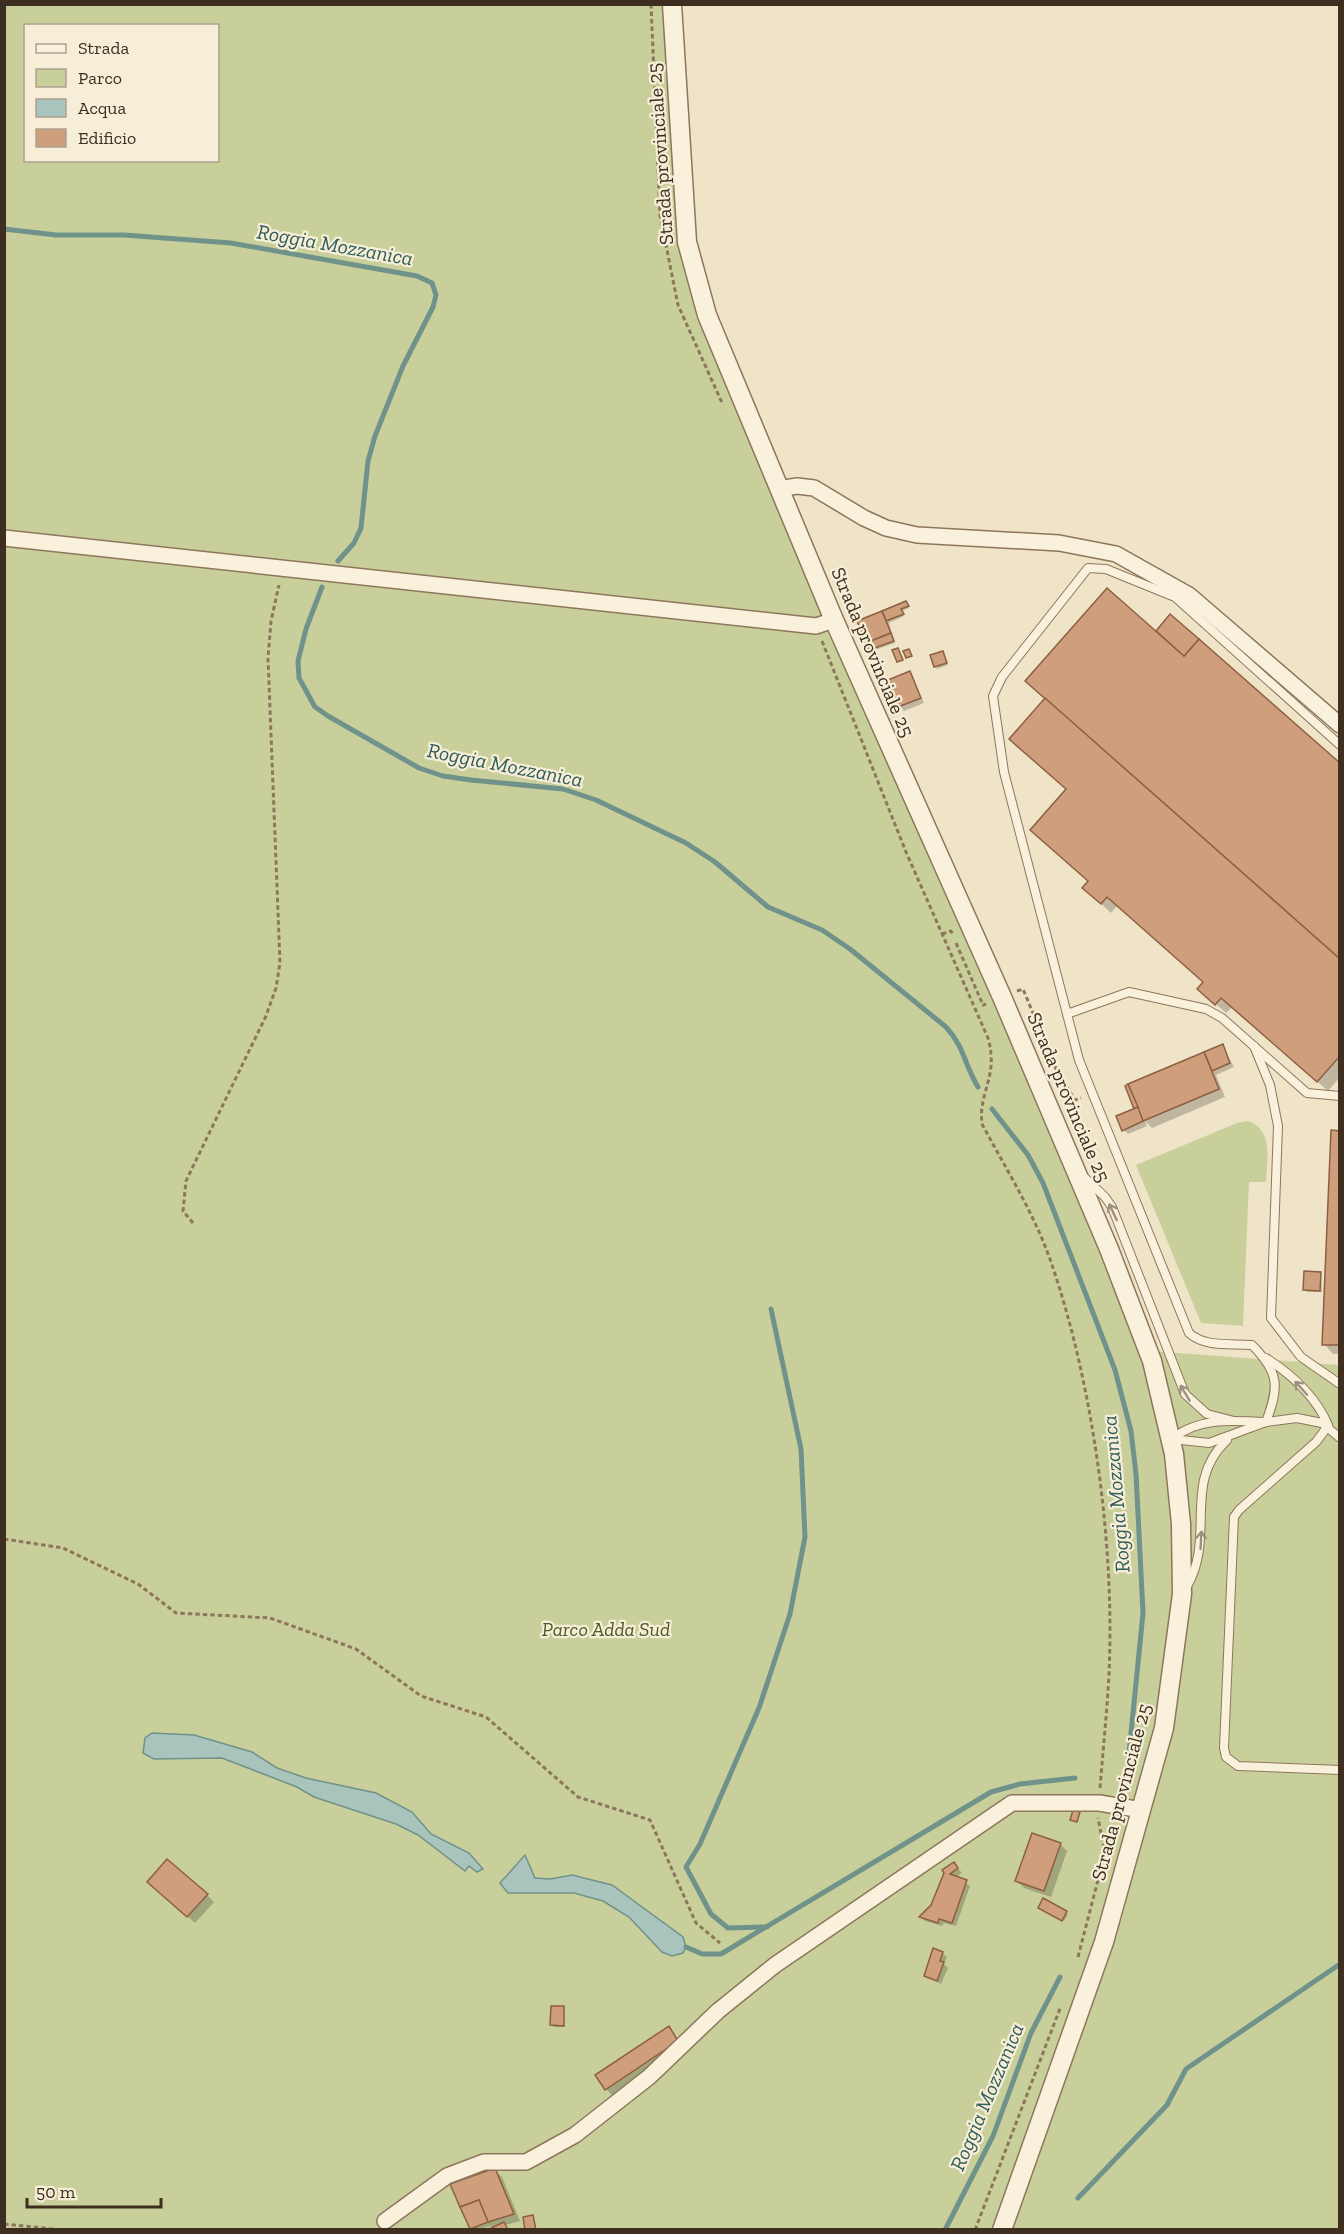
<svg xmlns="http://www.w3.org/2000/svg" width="1344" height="2234" font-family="'Zilla Slab',serif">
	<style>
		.green { fill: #c9cf9b; fill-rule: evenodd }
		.water { fill: #a9c4bc; stroke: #6f938a; stroke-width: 1.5 }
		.shadow { fill: #0003 }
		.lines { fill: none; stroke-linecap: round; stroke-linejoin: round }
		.stream { stroke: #6f938a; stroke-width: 5 }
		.building { fill: #cf9f7d; stroke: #8d5f41; stroke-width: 1.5 }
		.service-casing { stroke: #8d765c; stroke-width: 10 }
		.minor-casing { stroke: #8d765c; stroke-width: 18 }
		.tertiary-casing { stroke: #8d765c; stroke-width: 21 }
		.path { stroke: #8d765c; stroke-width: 3; stroke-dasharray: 4.5 3; stroke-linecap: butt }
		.service { stroke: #faf1dc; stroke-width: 8 }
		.minor { stroke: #faf1dc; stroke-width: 15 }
		.tertiary { stroke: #faf1dc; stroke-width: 18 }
		.oneway { stroke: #9c907e }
		.labels { text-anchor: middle; stroke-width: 4.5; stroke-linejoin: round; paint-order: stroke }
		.street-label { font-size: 20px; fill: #3d2e20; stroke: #f7eed8 }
		.park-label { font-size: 20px; font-style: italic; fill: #4d5a26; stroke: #f7eed8 }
		.water-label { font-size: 21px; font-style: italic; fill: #2f5d5a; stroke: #f7eed8 }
	</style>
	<rect width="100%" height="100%" fill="#f0e4c8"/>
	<g class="green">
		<path d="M5,5H665L679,240L824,611L925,848L992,996L1091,1230L1138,1350L1339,1365V2229L5,2230ZM26,26H218V160H26Z"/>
		<path d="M1248,1121C1274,1130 1267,1160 1266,1182H1249L1243,1326L1201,1323L1136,1165L1237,1123Z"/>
	</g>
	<g class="water">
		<polygon points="152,1733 194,1735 252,1752 277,1768 306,1778 376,1793 412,1812 431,1834 469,1853 483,1869 477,1872 469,1866 465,1871 418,1835 396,1824 314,1797 297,1787 222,1758 154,1759 143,1753 145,1738"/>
		<polygon points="525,1855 535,1878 550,1879 572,1875 612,1885 683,1937 686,1947 683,1953 672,1956 662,1952 629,1917 603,1901 574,1893 508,1893 500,1883"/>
	</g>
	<g class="shadow">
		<polygon points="908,604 909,608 902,611 904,616 889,623 895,643 872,651 859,622"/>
		<polygon points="1162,635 1340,765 1340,1077 1328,1091 1232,1007 1226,1013 1209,998 1205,983 1117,906 1111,913 1094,897 1068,789"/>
		<polygon points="942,652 948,665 937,669 932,656"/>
		<polygon points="910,673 924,703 904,711 900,706"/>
		<polygon points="1222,1046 1234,1067 1216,1075 1225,1097 1152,1128 1145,1121 1147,1126 1128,1134 1124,1130 1136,1110 1127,1087"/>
		<polygon points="1340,1132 1340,1354 1333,1354 1324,1344"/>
		<polygon points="1321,1273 1322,1292 1307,1292 1305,1290"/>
		<polygon points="1060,1844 1067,1851 1051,1897 1024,1888 1017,1881"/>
		<polygon points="954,1864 962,1873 956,1877 970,1886 956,1926 944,1923 942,1926 925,1921 921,1917 933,1906"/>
		<polygon points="156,1889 207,1895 214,1902 195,1923"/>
		<polygon points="1042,1909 1066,1912 1068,1914 1064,1921"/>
		<polygon points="942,1953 947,1957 944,1964 948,1968 941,1984 926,1976"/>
		<polygon points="563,2008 565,2027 554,2027 552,2025"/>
		<polygon points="669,2028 684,2048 613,2096 606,2089"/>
		<polygon points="495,2170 502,2177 520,2221 506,2225 509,2230 490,2230 492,2226 473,2230 471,2228"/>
	</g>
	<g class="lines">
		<g class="stream">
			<polyline points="4,229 56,235 124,235 231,243 417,276 432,283 436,295 433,307 403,366 375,436 368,461 361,528 354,543 338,561"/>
			<path d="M322,587L306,629L298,661L299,678L315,707L328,716L419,768L443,776L471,780L563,789L596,800L686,843L715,862L768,907L822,930L850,949L946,1027C965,1048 964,1064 978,1087"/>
			<polyline points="992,1109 1028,1155 1043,1183 1115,1370 1131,1431 1136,1474 1143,1613 1128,1763"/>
			<polyline points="767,1927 728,1928 711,1914 686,1867 700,1844 759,1708 790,1614 805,1537 801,1449 771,1309"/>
			<polyline points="686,1947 702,1954 721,1954 991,1792 1020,1784 1075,1778"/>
			<polyline points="1078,2198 1167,2105 1186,2069 1340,1964"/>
			<polyline points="945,2230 993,2136 1031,2033 1060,1977"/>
		</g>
	</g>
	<g class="building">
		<polygon points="1107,588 1184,656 1199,639 1340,763 1340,959 1025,681"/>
		<polygon points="906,601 909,606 901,609 904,614 886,621 882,611"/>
		<polygon points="882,611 891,633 866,643 857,621"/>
		<polygon points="1170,614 1199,639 1184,656 1156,631"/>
		<polygon points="891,633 894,641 869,650 866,643"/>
		<polygon points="898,648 903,660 897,662 892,650"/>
		<polygon points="909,649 912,656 906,658 903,651"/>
		<polygon points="943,651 947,663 934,667 930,655"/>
		<polygon points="910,671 921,698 898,707 888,680"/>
		<polygon points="1045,698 1340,959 1340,1056 1317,1082 1221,998 1215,1005 1197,989 1203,982 1107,897 1101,904 1082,888 1088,881 1030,830 1066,789 1009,739"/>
		<polygon points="1223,1044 1230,1063 1212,1071 1204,1052"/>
		<polygon points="1204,1052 1219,1089 1143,1121 1128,1084"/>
		<polygon points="1128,1084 1138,1107 1134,1109 1125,1086"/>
		<polygon points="1138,1107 1143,1121 1122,1131 1116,1116"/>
		<polygon points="1331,1130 1340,1131 1340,1345 1322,1345"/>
		<polygon points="1304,1271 1321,1272 1320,1291 1303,1290"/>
		<polygon points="1073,1810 1080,1812 1077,1822 1070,1820"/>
		<polygon points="1032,1833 1061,1843 1044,1891 1015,1881"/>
		<polygon points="167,1859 208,1894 187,1917 147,1882"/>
		<polygon points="954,1862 958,1868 950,1874 967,1880 952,1923 939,1919 938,1923 919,1917 931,1905 944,1873 942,1870"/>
		<polygon points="1043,1898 1067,1911 1062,1921 1038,1908"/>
		<polygon points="933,1948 943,1952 940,1961 944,1962 937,1981 924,1976"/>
		<polygon points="551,2006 564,2006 564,2026 550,2025"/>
		<polygon points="669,2026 678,2041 605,2090 595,2075"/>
		<polygon points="495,2168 514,2214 488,2222 479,2200 460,2207 450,2184"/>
		<polygon points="479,2200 488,2222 470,2229 460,2207"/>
		<polygon points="533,2215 536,2230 525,2230 523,2217"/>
		<polygon points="504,2222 508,2230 487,2230"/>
	</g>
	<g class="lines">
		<defs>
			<g id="service">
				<polyline points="1067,1014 1129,992 1206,1009 1222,1018 1307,1093 1340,1096"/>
				<polyline points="1254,1046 1270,1085 1278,1126 1271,1318 1301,1357 1340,1384"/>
				<polyline points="1085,1178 1105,1197 1112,1207 1185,1394 1207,1414 1234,1421"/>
				<path d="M1266,1358C1291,1374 1316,1397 1328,1425"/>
				<path d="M1266,1422C1279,1387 1280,1373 1252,1345C1231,1343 1206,1348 1189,1333L1079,1060L1004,772L993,696L1002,677L1088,568L1106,569L1175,597L1340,745"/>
				<polyline points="1328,1426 1316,1442 1239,1510 1234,1517 1224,1748 1226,1757 1238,1766 1340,1770"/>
				<polyline points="1172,1439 1209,1443 1266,1422 1297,1418 1322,1423 1340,1438"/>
				<path d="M1172,1439C1197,1418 1231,1420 1262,1422"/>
				<path d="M1186,1588C1217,1537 1181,1483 1227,1440"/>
			</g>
			<g id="minor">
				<polyline points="779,489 797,486 814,488 864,518 886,528 917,535 1059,543 1116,554 1189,595 1340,725"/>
				<polyline points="4,538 816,626 834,620"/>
				<polyline points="385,2221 447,2176 484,2162 526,2162 575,2135 649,2077 718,2011 775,1965 1012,1803 1099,1803 1142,1810"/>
			</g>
			<polyline id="tertiary" points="672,4 687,242 707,315 834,620 1002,997 1109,1249 1152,1361 1174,1454 1181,1524 1182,1594 1164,1728 1104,1942 1002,2230"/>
		</defs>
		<use href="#service" class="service-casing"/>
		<use href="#minor" class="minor-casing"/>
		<use href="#tertiary" class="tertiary-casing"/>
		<g class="path">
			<polyline points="651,4 660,215 678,305 723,405"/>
			<path d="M822,641L906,852L988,1038C999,1077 978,1092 982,1124C1006,1169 1034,1213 1051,1262C1093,1384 1115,1545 1109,1674C1107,1712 1103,1750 1100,1788"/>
			<polyline points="942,934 951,931 953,934"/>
			<polyline points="956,943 983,1005 986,1004"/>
			<polyline points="1017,991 1023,989 1056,1069 1075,1100 1081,1098"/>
			<polyline points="193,1223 183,1211 186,1181 266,1016 276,988 280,963 268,658 271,621 279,585"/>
			<polyline points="4,1539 63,1548 138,1584 176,1613 270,1618 356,1649 421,1696 486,1717 578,1797 650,1820 696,1923 720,1943"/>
			<polyline points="1078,1957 1105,1853 1098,1818"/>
			<polyline points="4,2224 62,2230"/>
			<polyline points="975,2230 1061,2006"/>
		</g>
		<use href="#service" class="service"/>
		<use href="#minor" class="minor"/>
		<use href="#tertiary" class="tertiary"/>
	</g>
	<defs><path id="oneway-shaft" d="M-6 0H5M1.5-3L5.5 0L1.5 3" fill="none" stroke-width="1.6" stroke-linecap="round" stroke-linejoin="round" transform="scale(1.5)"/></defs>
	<g class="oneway">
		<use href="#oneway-shaft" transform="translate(1113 1212) rotate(-115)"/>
		<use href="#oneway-shaft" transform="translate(1301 1388) rotate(-132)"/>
		<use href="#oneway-shaft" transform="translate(1185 1393) rotate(-121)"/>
		<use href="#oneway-shaft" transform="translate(1201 1540) rotate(-87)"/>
	</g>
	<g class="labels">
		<g class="street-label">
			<text transform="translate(660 154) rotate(-94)" y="7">Strada provinciale 25</text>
			<text transform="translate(873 652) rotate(67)" y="7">Strada provinciale 25</text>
			<text transform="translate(1069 1097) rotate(67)" y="7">Strada provinciale 25</text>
			<text transform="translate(1121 1792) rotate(-75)" y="7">Strada provinciale 25</text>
		</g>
		<g class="park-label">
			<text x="606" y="1636">Parco Adda Sud</text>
		</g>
		<g class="water-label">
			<text transform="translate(335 245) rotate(10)" y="7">Roggia Mozzanica</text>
			<text transform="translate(505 765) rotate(11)" y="7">Roggia Mozzanica</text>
			<text transform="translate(1116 1494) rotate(-95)" y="7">Roggia Mozzanica</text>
			<text transform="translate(987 2097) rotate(-67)" y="7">Roggia Mozzanica</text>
		</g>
	</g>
	<rect width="1344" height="2234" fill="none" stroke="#3d2e20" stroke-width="12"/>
	<rect x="24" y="24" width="195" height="138" fill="#f7eed8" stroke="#ada18e" stroke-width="1.5"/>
	<rect x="36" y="44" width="30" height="9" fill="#faf1dc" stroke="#ada18e" stroke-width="1.5"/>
	<text x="78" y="54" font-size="18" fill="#3d2e20">Strada</text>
	<rect x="36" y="69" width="30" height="18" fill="#c9cf9b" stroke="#ada18e" stroke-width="1.5"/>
	<text x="78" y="84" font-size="18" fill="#3d2e20">Parco</text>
	<rect x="36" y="99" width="30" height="18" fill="#a9c4bc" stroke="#ada18e" stroke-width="1.5"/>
	<text x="78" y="114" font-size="18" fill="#3d2e20">Acqua</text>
	<rect x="36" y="129" width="30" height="18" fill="#cf9f7d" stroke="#ada18e" stroke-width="1.5"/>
	<text x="78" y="144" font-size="18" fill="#3d2e20">Edificio</text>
	<path d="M27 2198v9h134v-9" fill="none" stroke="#3d2e20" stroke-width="3"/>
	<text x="36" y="2198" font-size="18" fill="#3d2e20" stroke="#f7eed8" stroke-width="4.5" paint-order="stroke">50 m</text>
</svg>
